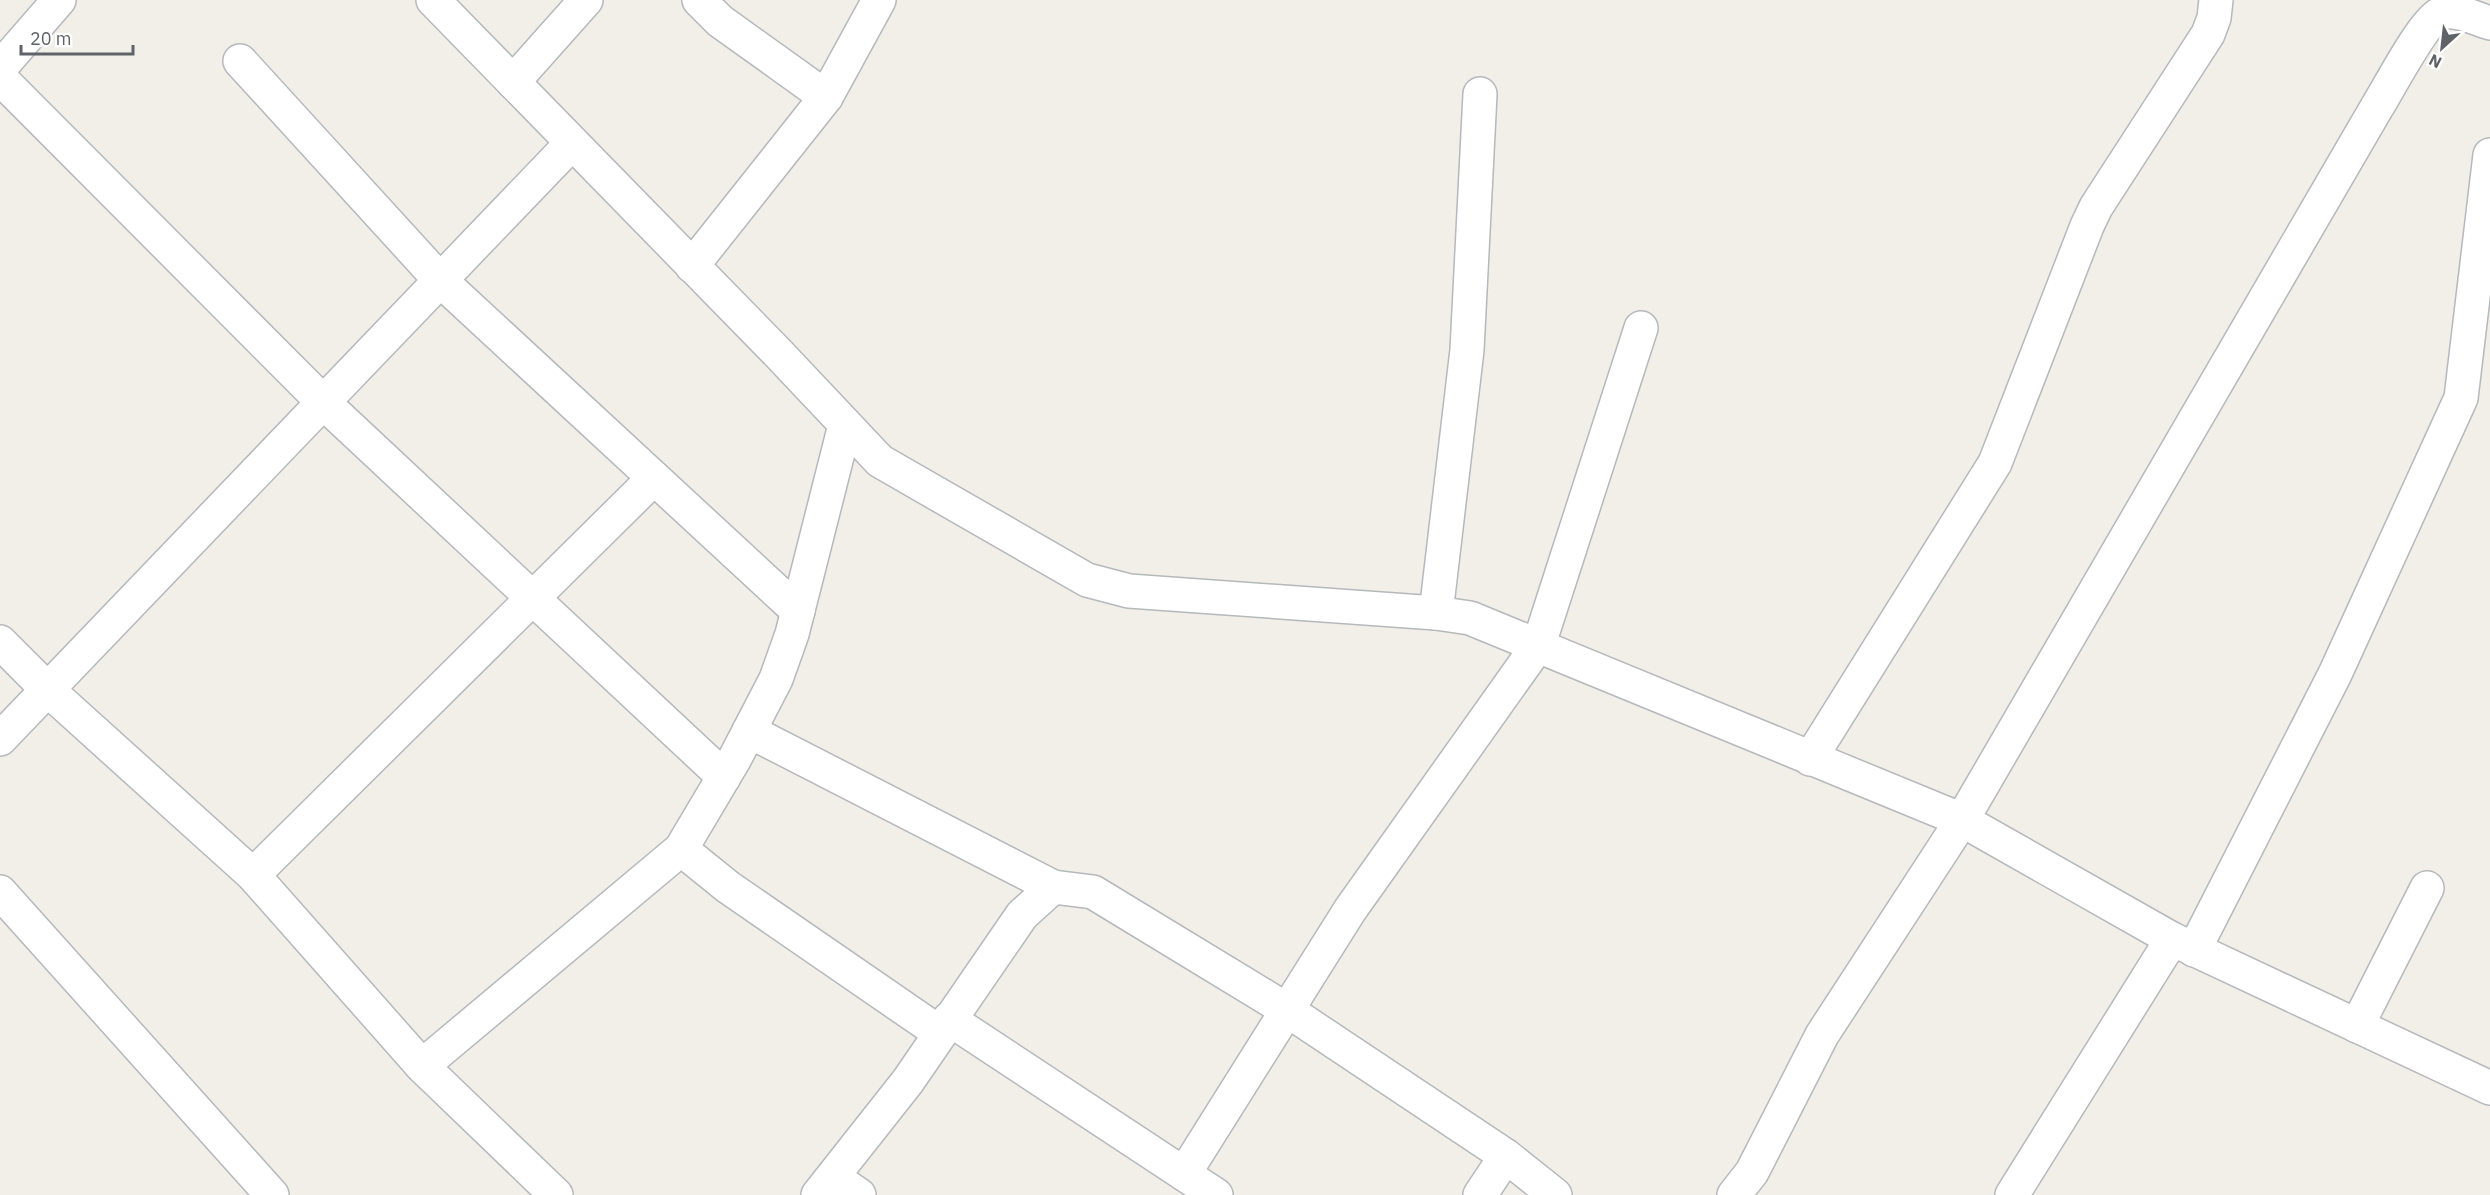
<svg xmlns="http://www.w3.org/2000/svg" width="2490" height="1195" font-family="'IBM Plex Sans',sans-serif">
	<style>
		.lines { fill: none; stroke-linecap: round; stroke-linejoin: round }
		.minor-casing { stroke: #b5b8bc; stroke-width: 36 }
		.minor { stroke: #fff; stroke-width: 33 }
	</style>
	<rect width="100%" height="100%" fill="#f1efe8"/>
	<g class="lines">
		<defs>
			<g id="minor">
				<polyline points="433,0 778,353 880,461 1087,580 1129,591 1436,613 1470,618 1962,820 2172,939 2490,1088"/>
				<polyline points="699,0 720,21 826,97"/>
				<polyline points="240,61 440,280 798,611"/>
				<polyline points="0,68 59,0"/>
				<polyline points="0,78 324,403 724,777"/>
				<polyline points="513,82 586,0"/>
				<polyline points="692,266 826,97 879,0"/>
				<polyline points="845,425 792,634 776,679 735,758 681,849 728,887 940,1033"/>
				<polyline points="1436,613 1467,350 1480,94"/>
				<polyline points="0,642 48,690 253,875 422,1066 556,1195"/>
				<polyline points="749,731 1053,887"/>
				<polyline points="0,739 572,143"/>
				<polyline points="1810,759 1995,463 2087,226 2096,207 2208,34 2214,18 2216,0"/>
				<polyline points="253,875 654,478"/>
				<polyline points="0,892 272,1195"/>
				<polyline points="2194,950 2335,674 2461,398 2490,155"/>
				<polyline points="949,1019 1184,1174 1350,910 1539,644 1641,328"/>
				<polyline points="2357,1026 2427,888"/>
				<polyline points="422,1066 681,849"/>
				<polyline points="1184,1174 1216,1195"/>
				<polyline points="833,1177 859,1195"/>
				<polyline points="818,1195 908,1081 1022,915 1053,887 1093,892 1287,1010 1506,1156 1555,1195"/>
				<polyline points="1480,1195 1506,1156"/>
				<path d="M1734,1195L1752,1172L1822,1035L1962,820L2377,107C2389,88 2423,22 2440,14C2454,7 2476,19 2490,23"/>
				<polyline points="2012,1195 2172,939"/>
			</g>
		</defs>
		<use href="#minor" class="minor-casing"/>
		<use href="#minor" class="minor"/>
	</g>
	<g transform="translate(2442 48) rotate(207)" stroke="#ffffff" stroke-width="4.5" paint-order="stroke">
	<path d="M0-4.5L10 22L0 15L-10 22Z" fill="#5f6368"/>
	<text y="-9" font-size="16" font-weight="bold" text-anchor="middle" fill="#5f6368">N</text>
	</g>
	<path d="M21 45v9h112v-9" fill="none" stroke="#5f6368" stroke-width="3"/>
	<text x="30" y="45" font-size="18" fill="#5f6368" stroke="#ffffff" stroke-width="4.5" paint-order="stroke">20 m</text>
</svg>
